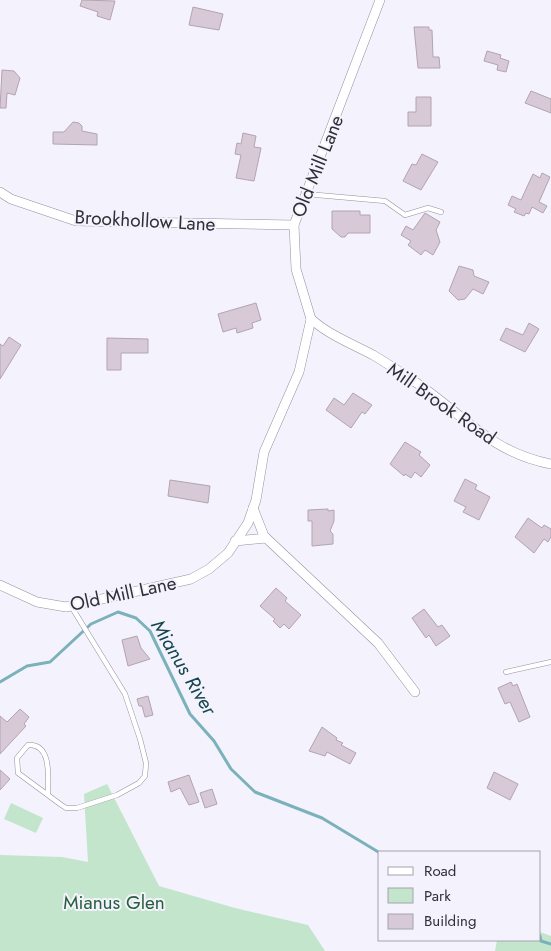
<svg xmlns="http://www.w3.org/2000/svg" width="551" height="951" font-family="Jost,sans-serif">
	<style>
		.green { fill: #c3e5cb }
		.lines { fill: none; stroke-linecap: round; stroke-linejoin: round }
		.stream { stroke: #7bb1bb; stroke-width: 3 }
		.building { fill: #d8c9d6; stroke: #b2a4b0 }
		.service-casing { stroke: #9291a1; stroke-width: 5.5 }
		.minor-casing { stroke: #9291a1; stroke-width: 10 }
		.service { stroke: #fff; stroke-width: 4.5 }
		.minor { stroke: #fff; stroke-width: 9 }
		.labels { text-anchor: middle; stroke-width: 4; stroke-linejoin: round; paint-order: stroke }
		.street-label { font-size: 19px; fill: #302f36; stroke: #f3f2fd }
		.park-label { font-size: 19px; fill: #26603a; stroke: #f3f2fd }
		.water-label { font-size: 20px; font-style: italic; fill: #15464e; stroke: #f3f2fd }
	</style>
	<rect width="100%" height="100%" fill="#f3f2fd"/>
	<g class="green">
		<polygon points="107,784 159,886 235,908 308,925 325,951 0,951 0,855 62,857 88,862 84,794"/>
		<polygon points="11,803 43,818 36,833 4,819"/>
		<polygon points="540,932 551,936 551,951 495,951 497,940 540,940"/>
	</g>
	<g class="lines">
		<g class="stream">
			<polyline points="0,682 27,666 50,662 91,624 118,612 136,618 150,631 190,714 214,741 231,769 255,792 322,818 380,853"/>
			<polyline points="540,936 541,941 551,944"/>
		</g>
	</g>
	<g class="building">
		<polygon points="82,0 115,1 110,20 97,16 98,12 80,6"/>
		<polygon points="193,7 223,14 219,30 189,25"/>
		<polygon points="414,27 429,27 429,30 432,30 433,57 439,57 440,68 418,68"/>
		<polygon points="487,51 501,55 500,58 509,61 506,72 497,70 498,65 484,61"/>
		<polygon points="2,70 14,71 20,78 15,95 7,93 6,108 0,108"/>
		<polygon points="531,91 551,99 551,113 525,103"/>
		<polygon points="416,97 431,97 431,126 408,126 408,112 416,112"/>
		<polygon points="73,122 79,123 82,126 82,131 97,134 97,145 53,144 53,132 64,132"/>
		<polygon points="243,133 256,136 254,147 261,148 254,181 236,178 241,155 235,154 237,143 241,144"/>
		<polygon points="422,154 438,162 421,190 403,181 412,164 416,165"/>
		<polygon points="542,173 550,177 539,202 547,206 543,213 532,207 529,214 526,213 524,216 514,212 516,209 508,205 512,196 521,200 533,174 540,178"/>
		<polygon points="332,211 360,211 360,215 370,215 370,233 348,233 345,237 341,237 332,229"/>
		<polygon points="425,213 440,222 436,230 440,242 433,255 425,250 421,255 408,245 411,241 401,235 406,226 413,230"/>
		<polygon points="459,266 473,270 474,276 489,282 483,294 473,289 465,299 458,300 449,291"/>
		<polygon points="256,303 261,320 252,323 253,328 237,333 236,328 223,332 218,314"/>
		<polygon points="529,323 539,329 525,352 500,340 506,328 523,335"/>
		<polygon points="9,337 21,345 0,379 0,344 3,346"/>
		<polygon points="107,338 148,339 148,353 121,353 121,370 107,370"/>
		<polygon points="353,393 372,405 365,414 362,412 351,428 326,410 334,398 344,405"/>
		<polygon points="405,442 421,452 419,455 430,465 421,477 415,472 411,478 405,474 404,476 390,464"/>
		<polygon points="465,479 477,485 475,489 490,497 479,520 463,512 466,507 454,501"/>
		<polygon points="170,480 210,486 208,503 168,496"/>
		<polygon points="328,509 328,511 334,510 334,521 330,531 333,534 333,544 312,546 312,521 308,521 308,510"/>
		<polygon points="528,518 542,528 544,525 551,529 551,537 548,542 544,539 534,553 515,537"/>
		<polygon points="276,588 287,598 285,601 301,615 289,629 284,624 280,628 273,621 275,619 260,606"/>
		<polygon points="424,609 438,627 442,625 450,636 436,646 429,635 426,638 412,618"/>
		<polygon points="137,636 141,648 150,659 128,666 122,640"/>
		<polygon points="511,682 513,686 517,684 530,717 519,722 510,702 505,704 498,688"/>
		<polygon points="148,696 153,715 145,717 142,706 139,706 137,699"/>
		<polygon points="20,709 29,717 24,724 26,726 0,754 0,716 7,722"/>
		<polygon points="322,727 337,738 336,740 343,743 341,745 356,753 350,764 327,752 325,756 309,751"/>
		<polygon points="0,770 10,779 0,790"/>
		<polygon points="494,772 518,784 510,800 487,788"/>
		<polygon points="189,775 199,802 189,805 180,788 171,792 168,782"/>
		<polygon points="212,789 217,804 205,808 200,793"/>
	</g>
	<g class="lines">
		<defs>
			<g id="service">
				<polyline points="306,194 385,201 405,215 428,208 441,212"/>
				<polyline points="506,672 551,662"/>
				<path d="M48,793C48,778 52,743 28,745L17,758L18,773L60,804L66,808H77L117,795L139,783L145,776L146,763L140,739L125,694L71,606"/>
			</g>
			<g id="minor">
				<polyline points="0,192 11,199 76,221 294,225"/>
				<path d="M311,319C329,335 352,344 373,355C385,362 397,370 409,378C459,409 487,452 551,464"/>
				<polyline points="253,508 264,536 378,643 415,692"/>
				<polyline points="235,541 266,538"/>
				<polyline points="0,585 37,602 66,607 191,579 209,569 228,553 248,523 256,500 264,452 299,372 311,319 296,269 294,225 380,0"/>
			</g>
		</defs>
		<use href="#service" class="service-casing"/>
		<use href="#minor" class="minor-casing"/>
		<use href="#service" class="service"/>
		<use href="#minor" class="minor"/>
	</g>
	<g class="labels">
		<g class="street-label">
			<text transform="translate(317 166) rotate(-68)" y="7">Old Mill Lane</text>
			<text transform="translate(145 220) rotate(3)" y="7">Brookhollow Lane</text>
			<text transform="translate(442 403) rotate(35)" y="7">Mill Brook Road</text>
			<text transform="translate(123 593) rotate(-12)" y="7">Old Mill Lane</text>
		</g>
		<g class="park-label">
			<text x="114" y="909">Mianus Glen</text>
		</g>
		<g class="water-label">
			<text transform="translate(184 667) rotate(59)" y="7">Mianus River</text>
		</g>
	</g>
	<rect x="378" y="851" width="162" height="90" fill="#f3f2fd" stroke="#a5a4ad"/>
	<rect x="388" y="867" width="25" height="8" fill="#ffffff" stroke="#a5a4ad"/>
	<text x="424" y="876" font-size="15" fill="#302f36">Road</text>
	<rect x="388" y="888" width="25" height="15" fill="#c3e5cb" stroke="#a5a4ad"/>
	<text x="424" y="901" font-size="15" fill="#302f36">Park</text>
	<rect x="388" y="914" width="25" height="15" fill="#d8c9d6" stroke="#a5a4ad"/>
	<text x="424" y="926" font-size="15" fill="#302f36">Building</text>
</svg>
